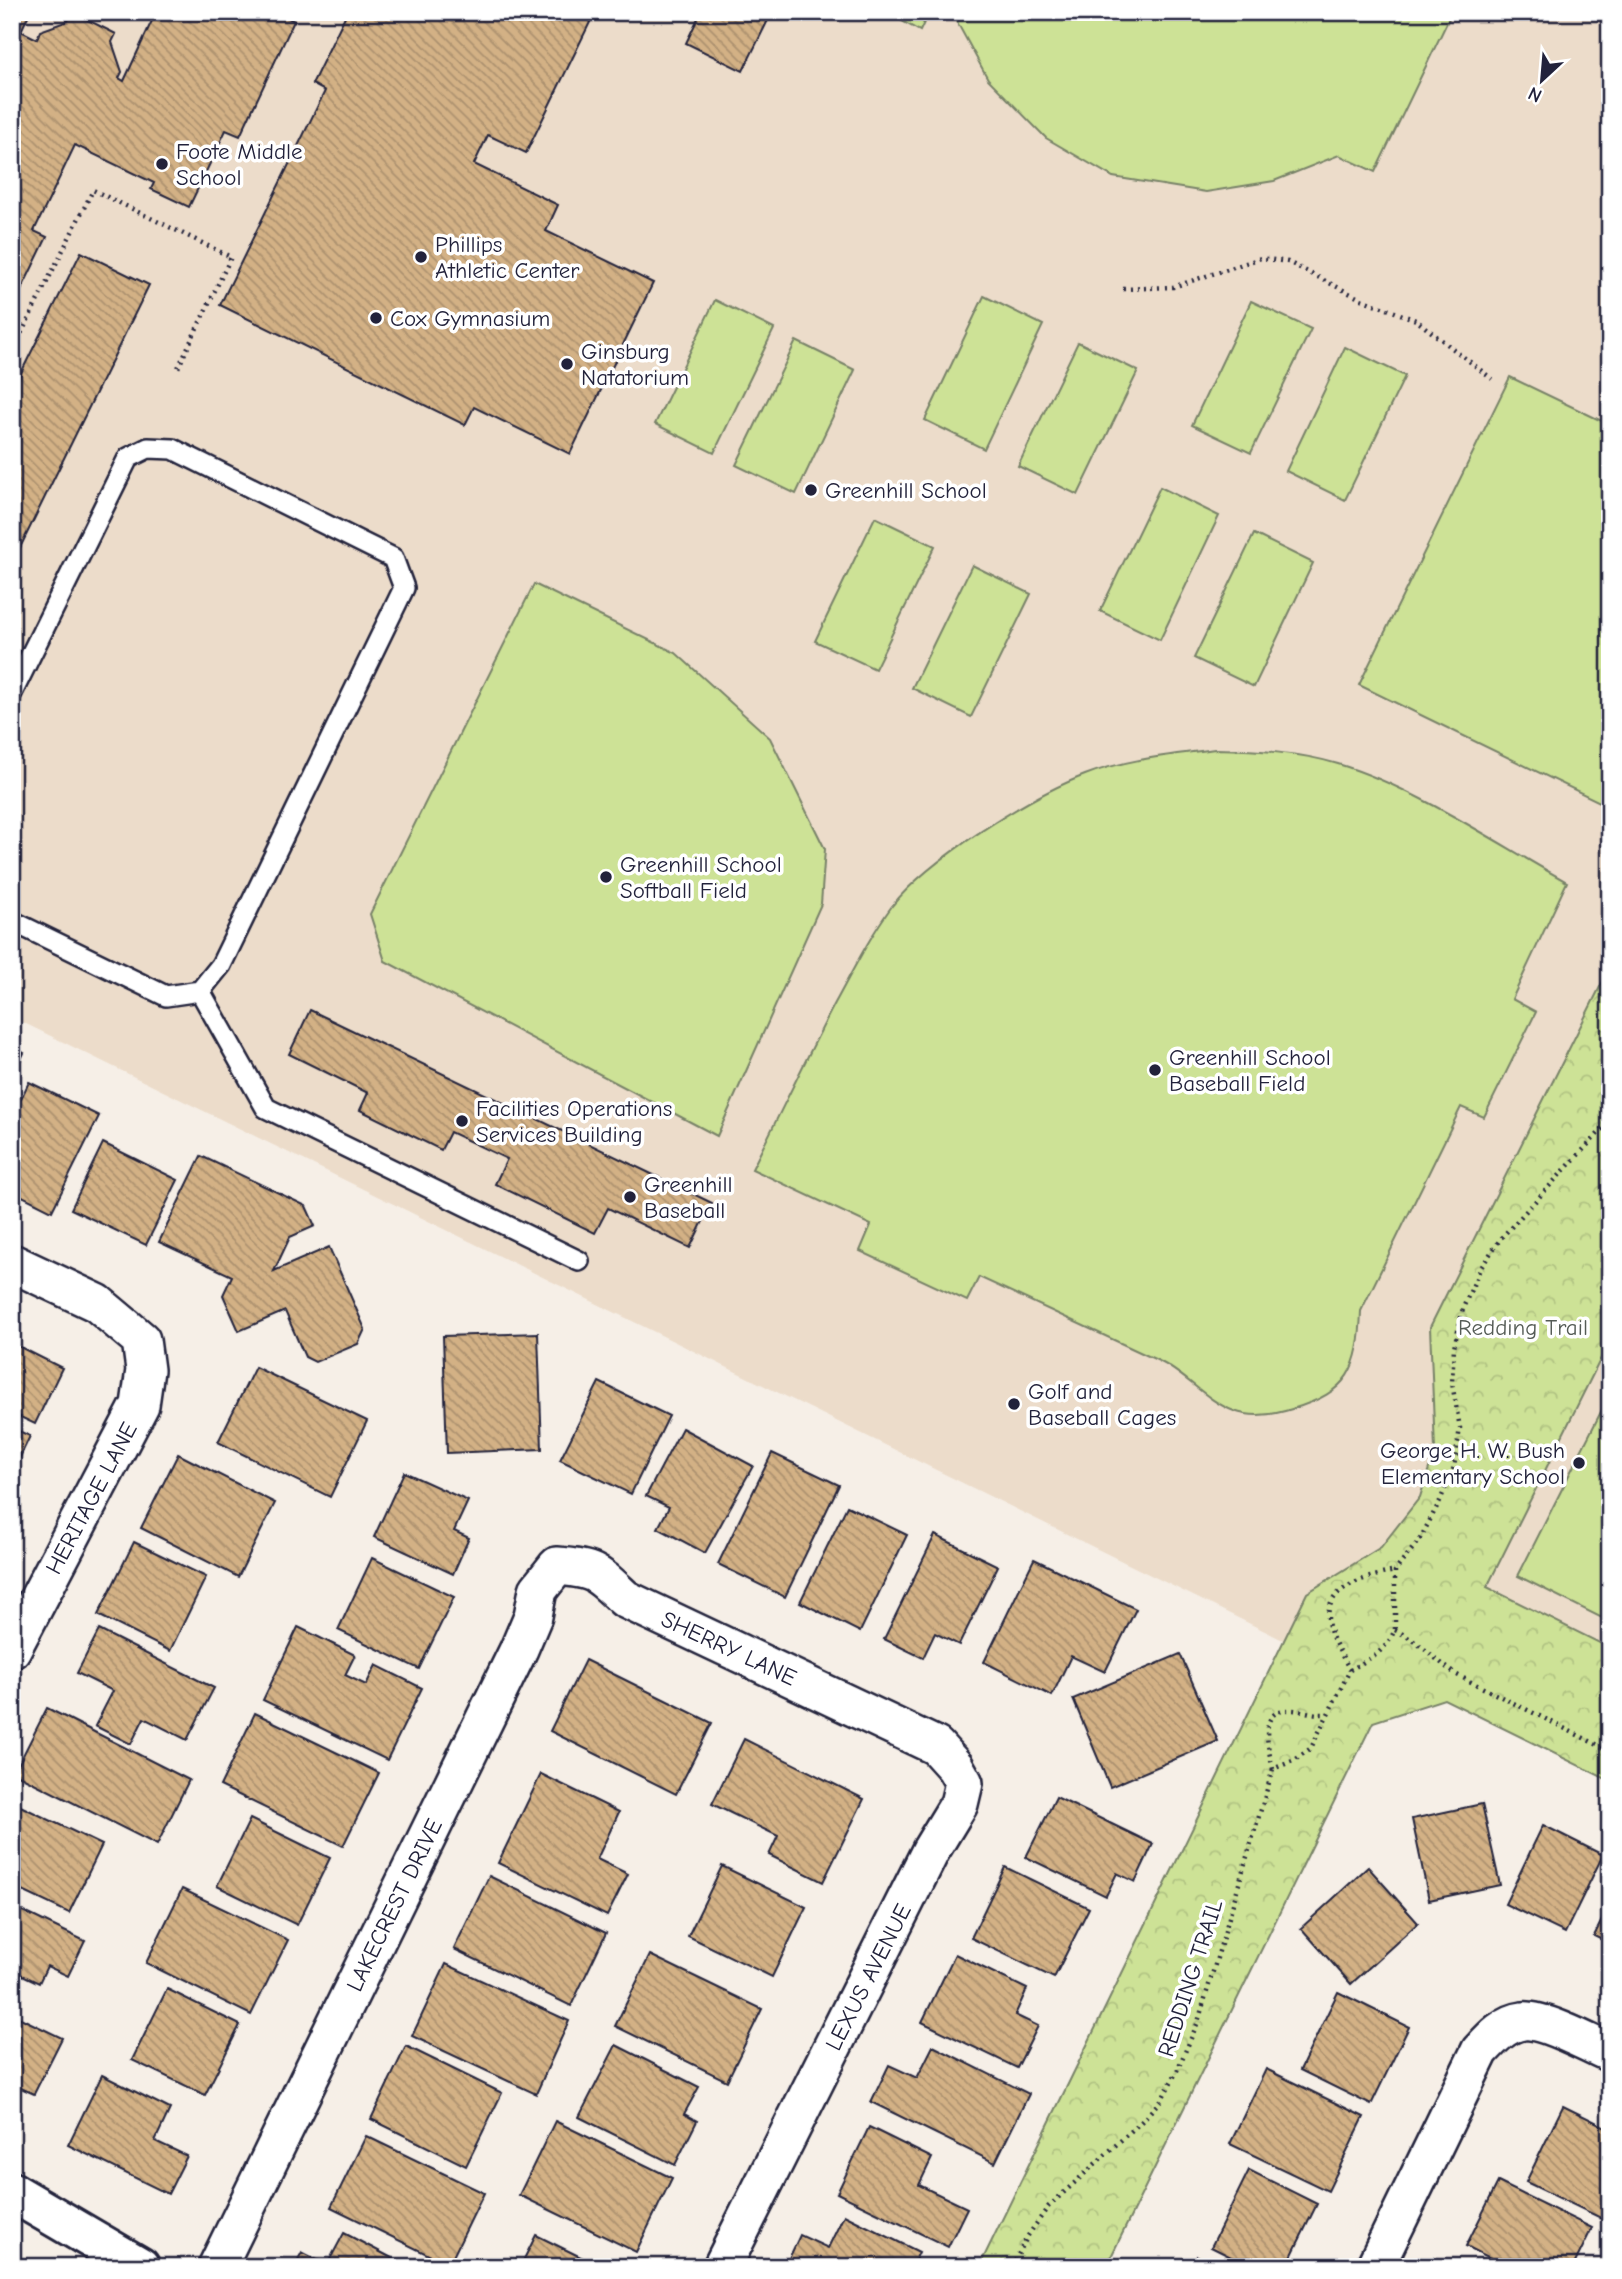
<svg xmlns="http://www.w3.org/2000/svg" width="1622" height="2279" font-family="'Comic Neue',sans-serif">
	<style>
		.built { fill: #ecdcca }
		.park { fill: url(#park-crowns); stroke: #788268; stroke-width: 2 }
		.pitch { fill: #cde296; stroke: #788268; stroke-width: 2 }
		.building { fill: url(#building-back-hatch); stroke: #22223b; stroke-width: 2 }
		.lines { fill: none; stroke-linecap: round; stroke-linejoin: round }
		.lane-casing { stroke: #22223b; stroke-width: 24 }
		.street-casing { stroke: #22223b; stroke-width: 42 }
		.secondary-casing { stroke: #22223b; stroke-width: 44 }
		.path { stroke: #22223b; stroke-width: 4.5; stroke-dasharray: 2 5; stroke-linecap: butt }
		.lane { stroke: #fff; stroke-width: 19 }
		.street { stroke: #fff; stroke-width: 37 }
		.secondary { stroke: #fff; stroke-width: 38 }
		.poi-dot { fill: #22223b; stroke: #fff; stroke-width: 2.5 }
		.labels { text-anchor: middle; stroke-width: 7; stroke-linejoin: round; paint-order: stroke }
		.poi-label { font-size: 23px; fill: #22223b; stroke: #fff; text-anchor: start }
		.park-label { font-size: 23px; fill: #555c56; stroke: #fff }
		.street-label { font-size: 23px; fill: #22223b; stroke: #fff }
	</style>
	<defs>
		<pattern id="park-crowns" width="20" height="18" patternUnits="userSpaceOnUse" patternTransform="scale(1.75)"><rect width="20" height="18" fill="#cde296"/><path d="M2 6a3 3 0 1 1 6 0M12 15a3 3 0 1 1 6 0" fill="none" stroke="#b0c282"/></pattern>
		<pattern id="building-back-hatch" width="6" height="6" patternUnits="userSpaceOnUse" patternTransform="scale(1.75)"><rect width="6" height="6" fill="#d3b185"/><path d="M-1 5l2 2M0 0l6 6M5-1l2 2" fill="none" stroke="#ab906e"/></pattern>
	</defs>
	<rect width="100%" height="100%" fill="#f6efe7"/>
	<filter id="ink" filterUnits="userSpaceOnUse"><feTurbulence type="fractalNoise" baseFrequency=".0143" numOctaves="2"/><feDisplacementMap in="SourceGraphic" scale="14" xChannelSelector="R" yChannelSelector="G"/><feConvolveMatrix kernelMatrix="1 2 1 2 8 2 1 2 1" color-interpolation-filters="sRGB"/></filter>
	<g filter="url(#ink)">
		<g class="built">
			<polygon points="12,12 1610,12 1610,967 1430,1327 1435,1449 1420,1497 1381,1547 1307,1593 1285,1641 12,1017"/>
			<polygon points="1610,1340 1610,1649 1486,1587"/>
		</g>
		<polygon class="park" points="1610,967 1610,1340 1487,1587 1610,1648 1610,1781 1444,1699 1373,1722 1106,2267 979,2267 1307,1593 1381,1547 1420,1497 1435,1449 1430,1327"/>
		<g class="pitch">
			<polygon points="886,12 929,12 920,31"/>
			<polygon points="955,12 1452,12 1375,172 1339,155 1274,181 1206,192 1113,177 1046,138 988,79 958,24"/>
			<polygon points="984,296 1043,325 984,449 925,420"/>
			<polygon points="715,300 774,329 714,453 655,424"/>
			<polygon points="1251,301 1311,329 1251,453 1192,425"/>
			<polygon points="796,341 855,370 796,494 736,465"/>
			<polygon points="1078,342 1138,371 1078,495 1018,466"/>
			<polygon points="1345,347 1405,376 1345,500 1286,471"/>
			<polygon points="1510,377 1610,425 1610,807 1359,685"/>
			<polygon points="1160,487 1219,516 1160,640 1100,611"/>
			<polygon points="875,517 935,546 875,669 815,641"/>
			<polygon points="1254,534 1313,563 1254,687 1194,658"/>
			<polygon points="972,565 1031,594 971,717 912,688"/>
			<polygon points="534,584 676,653 770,738 825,849 821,904 717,1136 385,961 370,914"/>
			<path d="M1215,749C1256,750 1299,752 1338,764C1414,787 1497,843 1567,882L1512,999L1536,1012L1484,1117L1461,1107L1361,1311C1359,1369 1349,1392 1292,1409C1273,1415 1253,1418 1234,1411C1206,1401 1186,1374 1159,1361C1099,1333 1039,1305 979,1277L967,1301L860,1251L871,1225L752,1169C780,1114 806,1058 835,1003C853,970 870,936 892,906C928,860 1030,796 1085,775C1126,759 1172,755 1215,749Z"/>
			<polygon points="1610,1394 1610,1622 1518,1576"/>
		</g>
		<g class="building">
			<polygon points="12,12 30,12 21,31 37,39 40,31 68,21 72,12 116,34 112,42 122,72 119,78 124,81 156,12 277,12 294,21 240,136 226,130 189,207 151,189 154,183 75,145 34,231 47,237 12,309"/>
			<polygon points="347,12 595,12 526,153 488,135 474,164 558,205 546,231 653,283 570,454 474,407 465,425 220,305 325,91 312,84"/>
			<polygon points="701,12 772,12 743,71 686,43"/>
			<polygon points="81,252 149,285 12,564 12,391"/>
			<polygon points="310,1010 712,1203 690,1248 608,1208 595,1233 495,1184 507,1159 450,1132 441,1150 360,1110 368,1093 289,1054"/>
			<polygon points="12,1047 24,1053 12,1077"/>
			<polygon points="29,1082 99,1116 52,1211 12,1191 12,1117"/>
			<polygon points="103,1143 178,1180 146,1245 71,1209"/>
			<polygon points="201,1156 306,1206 315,1226 290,1237 274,1271 329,1247 365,1329 358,1344 315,1362 305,1357 285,1311 239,1331 223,1295 232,1276 159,1242"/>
			<polygon points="538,1333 542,1449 447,1453 443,1336"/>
			<polygon points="12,1343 62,1368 35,1424 12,1413"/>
			<polygon points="255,1367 367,1421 330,1497 218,1442"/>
			<polygon points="599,1382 669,1416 631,1494 560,1460"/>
			<polygon points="12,1428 30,1436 12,1474"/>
			<polygon points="682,1428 753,1466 705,1553 658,1528 669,1507 646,1496"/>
			<polygon points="772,1453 839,1485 785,1597 718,1564"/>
			<polygon points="178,1454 275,1503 238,1577 141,1528"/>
			<polygon points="404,1472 468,1501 454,1531 469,1538 453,1574 374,1537"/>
			<polygon points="847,1506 907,1535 860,1632 800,1602"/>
			<polygon points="935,1535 998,1566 959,1645 935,1633 923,1658 884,1639"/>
			<polygon points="134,1542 206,1577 170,1651 98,1615"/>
			<polygon points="372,1558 454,1597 419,1669 338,1630"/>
			<polygon points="1034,1559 1136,1609 1105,1672 1071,1656 1052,1696 984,1662"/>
			<polygon points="298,1627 355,1655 345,1675 366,1685 376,1665 422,1688 387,1760 263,1700"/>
			<polygon points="99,1630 214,1688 187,1740 144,1718 131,1744 95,1726 113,1691 77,1673"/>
			<polygon points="1180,1654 1218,1741 1110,1787 1073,1699"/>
			<polygon points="585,1660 712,1723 676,1794 550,1731"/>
			<polygon points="47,1708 189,1780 157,1845 14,1773"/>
			<polygon points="255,1713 379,1773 343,1846 220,1786"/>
			<polygon points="744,1739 864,1799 823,1882 769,1855 778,1836 712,1804"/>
			<polygon points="541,1774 619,1812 597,1859 628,1874 607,1916 498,1863"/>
			<polygon points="1056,1797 1153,1844 1135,1882 1117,1873 1106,1896 1026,1857"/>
			<polygon points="12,1802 102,1845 69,1913 12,1886"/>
			<polygon points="1482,1804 1500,1885 1429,1900 1412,1819"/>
			<polygon points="250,1819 330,1858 297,1925 217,1886"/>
			<polygon points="1543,1825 1603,1855 1565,1933 1505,1904"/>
			<polygon points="722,1866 806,1907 772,1977 688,1936"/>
			<polygon points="1005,1867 1089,1908 1054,1978 971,1938"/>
			<polygon points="1368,1867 1418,1923 1351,1984 1301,1928"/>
			<polygon points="489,1876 606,1933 571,2006 454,1949"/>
			<polygon points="182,1889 288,1940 251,2015 146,1963"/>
			<polygon points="1610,1904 1610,1944 1594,1936"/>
			<polygon points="12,1906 85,1941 68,1976 47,1966 39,1983 12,1970"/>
			<polygon points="955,1954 1027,1989 1015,2015 1038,2026 1017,2068 922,2022"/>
			<polygon points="650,1955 762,2009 727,2081 615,2026"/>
			<polygon points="446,1964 569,2021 536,2094 412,2036"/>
			<polygon points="167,1989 240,2025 205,2095 132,2060"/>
			<polygon points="1338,1992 1409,2027 1371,2105 1300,2070"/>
			<polygon points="12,2014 62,2038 34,2094 12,2084"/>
			<polygon points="616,2045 699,2087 684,2114 697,2121 675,2165 579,2117"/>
			<polygon points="406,2046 502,2093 466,2166 371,2119"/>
			<polygon points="933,2046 1029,2094 995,2163 871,2102 889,2065 917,2078"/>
			<polygon points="1266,2069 1364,2117 1328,2191 1230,2144"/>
			<polygon points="102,2075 170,2109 155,2141 187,2156 168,2194 68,2145"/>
			<polygon points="1563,2106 1610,2129 1609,2222 1526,2182"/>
			<polygon points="555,2121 672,2178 636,2252 519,2195"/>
			<polygon points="869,2127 932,2158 919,2185 967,2208 948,2247 837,2193"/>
			<polygon points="366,2136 484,2193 449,2265 331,2207"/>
			<polygon points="1249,2170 1317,2204 1286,2267 1251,2267 1211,2247"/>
			<polygon points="1498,2182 1592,2228 1573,2267 1508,2267 1466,2246"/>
			<polygon points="844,2215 919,2252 912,2267 785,2267 800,2235 828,2248"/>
			<polygon points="344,2233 409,2267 294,2267 302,2252 327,2265"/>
			<polygon points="536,2235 601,2267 520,2267"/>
			<polygon points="1197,2256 1220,2267 1192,2267"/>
		</g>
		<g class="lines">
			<defs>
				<g id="lane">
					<polyline points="12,693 128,458 148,448 173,449 393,558 404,588 221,965 200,991 166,996 12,921"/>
					<polyline points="200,991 266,1108 579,1261"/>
				</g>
				<g id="street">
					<polyline points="12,1263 97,1303 141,1340 145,1370 140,1405 12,1649"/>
					<path d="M217,2267L519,1649L533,1616L538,1590L557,1566C596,1569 597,1573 625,1599L936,1746L955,1767L964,1783L959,1804L931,1850L722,2267"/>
					<path d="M1375,2267L1480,2051C1491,2039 1505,2023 1523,2021C1541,2018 1593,2045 1610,2053"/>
				</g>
				<polyline id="secondary" points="12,2192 140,2267"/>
			</defs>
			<use href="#lane" class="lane-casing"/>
			<use href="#street" class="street-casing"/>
			<use href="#secondary" class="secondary-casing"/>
			<g class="path">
				<polyline points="1123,289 1173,287 1261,258 1288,262 1361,299 1416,320 1492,379"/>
				<polyline points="12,352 93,190 231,257 176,372"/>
				<path d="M1395,1630C1420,1642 1434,1659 1457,1675L1610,1751"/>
				<path d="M1350,1670C1342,1655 1328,1635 1328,1618C1328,1584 1369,1577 1395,1571"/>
				<path d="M1273,1769C1269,1751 1257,1712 1286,1710C1300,1709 1312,1715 1326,1714"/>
				<polyline points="1012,2267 1027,2237 1048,2207 1141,2122 1162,2099 1176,2073 1198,2022 1273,1769 1295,1760 1311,1748 1350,1670 1376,1655 1388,1643 1395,1630 1395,1571 1420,1539 1440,1501 1454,1467 1460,1428 1452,1383 1454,1347 1463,1308 1480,1269 1501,1238 1610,1121"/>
			</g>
			<use href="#lane" class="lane"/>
			<use href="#street" class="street"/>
			<use href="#secondary" class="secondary"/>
		</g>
	</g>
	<g class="poi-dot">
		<circle cx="162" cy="164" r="7"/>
		<circle cx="421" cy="257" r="7"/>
		<circle cx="376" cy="318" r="7"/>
		<circle cx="567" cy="364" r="7"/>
		<circle cx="811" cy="490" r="7"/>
		<circle cx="606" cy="877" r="7"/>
		<circle cx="1155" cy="1070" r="7"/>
		<circle cx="462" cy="1121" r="7"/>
		<circle cx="630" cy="1197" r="7"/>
		<circle cx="1014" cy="1404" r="7"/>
		<circle cx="1579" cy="1463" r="7"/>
	</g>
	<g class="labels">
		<g class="poi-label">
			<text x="176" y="159">Foote Middle<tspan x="176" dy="26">School</tspan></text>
			<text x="435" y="252">Phillips<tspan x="435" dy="26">Athletic Center</tspan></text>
			<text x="390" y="326">Cox Gymnasium</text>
			<text x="581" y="359">Ginsburg<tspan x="581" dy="26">Natatorium</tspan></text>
			<text x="825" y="498">Greenhill School</text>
			<text x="620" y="872">Greenhill School<tspan x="620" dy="26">Softball Field</tspan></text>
			<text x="1169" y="1065">Greenhill School<tspan x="1169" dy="26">Baseball Field</tspan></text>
			<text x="476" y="1116">Facilities Operations<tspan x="476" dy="26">Services Building</tspan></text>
			<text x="644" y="1192">Greenhill<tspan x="644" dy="26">Baseball</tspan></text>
			<text x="1028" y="1399">Golf and<tspan x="1028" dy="26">Baseball Cages</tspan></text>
			<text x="1565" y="1458" text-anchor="end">George H. W. Bush<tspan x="1565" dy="26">Elementary School</tspan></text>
		</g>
		<g class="park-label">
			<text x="1523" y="1335">Redding Trail</text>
		</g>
		<g class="street-label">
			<text transform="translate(91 1498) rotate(-62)" y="8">HERITAGE LANE</text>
			<text transform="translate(729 1648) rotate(25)" y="8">SHERRY LANE</text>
			<text transform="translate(394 1905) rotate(-64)" y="8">LAKECREST DRIVE</text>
			<text transform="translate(868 1977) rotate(-63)" y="8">LEXUS AVENUE</text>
			<text transform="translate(1190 1978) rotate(-72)" y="8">REDDING TRAIL</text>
		</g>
	</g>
	<rect width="1622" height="2279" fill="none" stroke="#fff" stroke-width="42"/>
	<rect x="21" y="21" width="1580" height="2237" fill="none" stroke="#22223b" stroke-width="2.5" filter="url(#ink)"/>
	<g transform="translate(1542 80) rotate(206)" stroke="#ffffff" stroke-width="5" paint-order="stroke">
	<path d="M0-5L12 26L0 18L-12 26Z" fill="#22223b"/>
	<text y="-10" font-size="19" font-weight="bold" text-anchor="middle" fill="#22223b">N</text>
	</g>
</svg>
